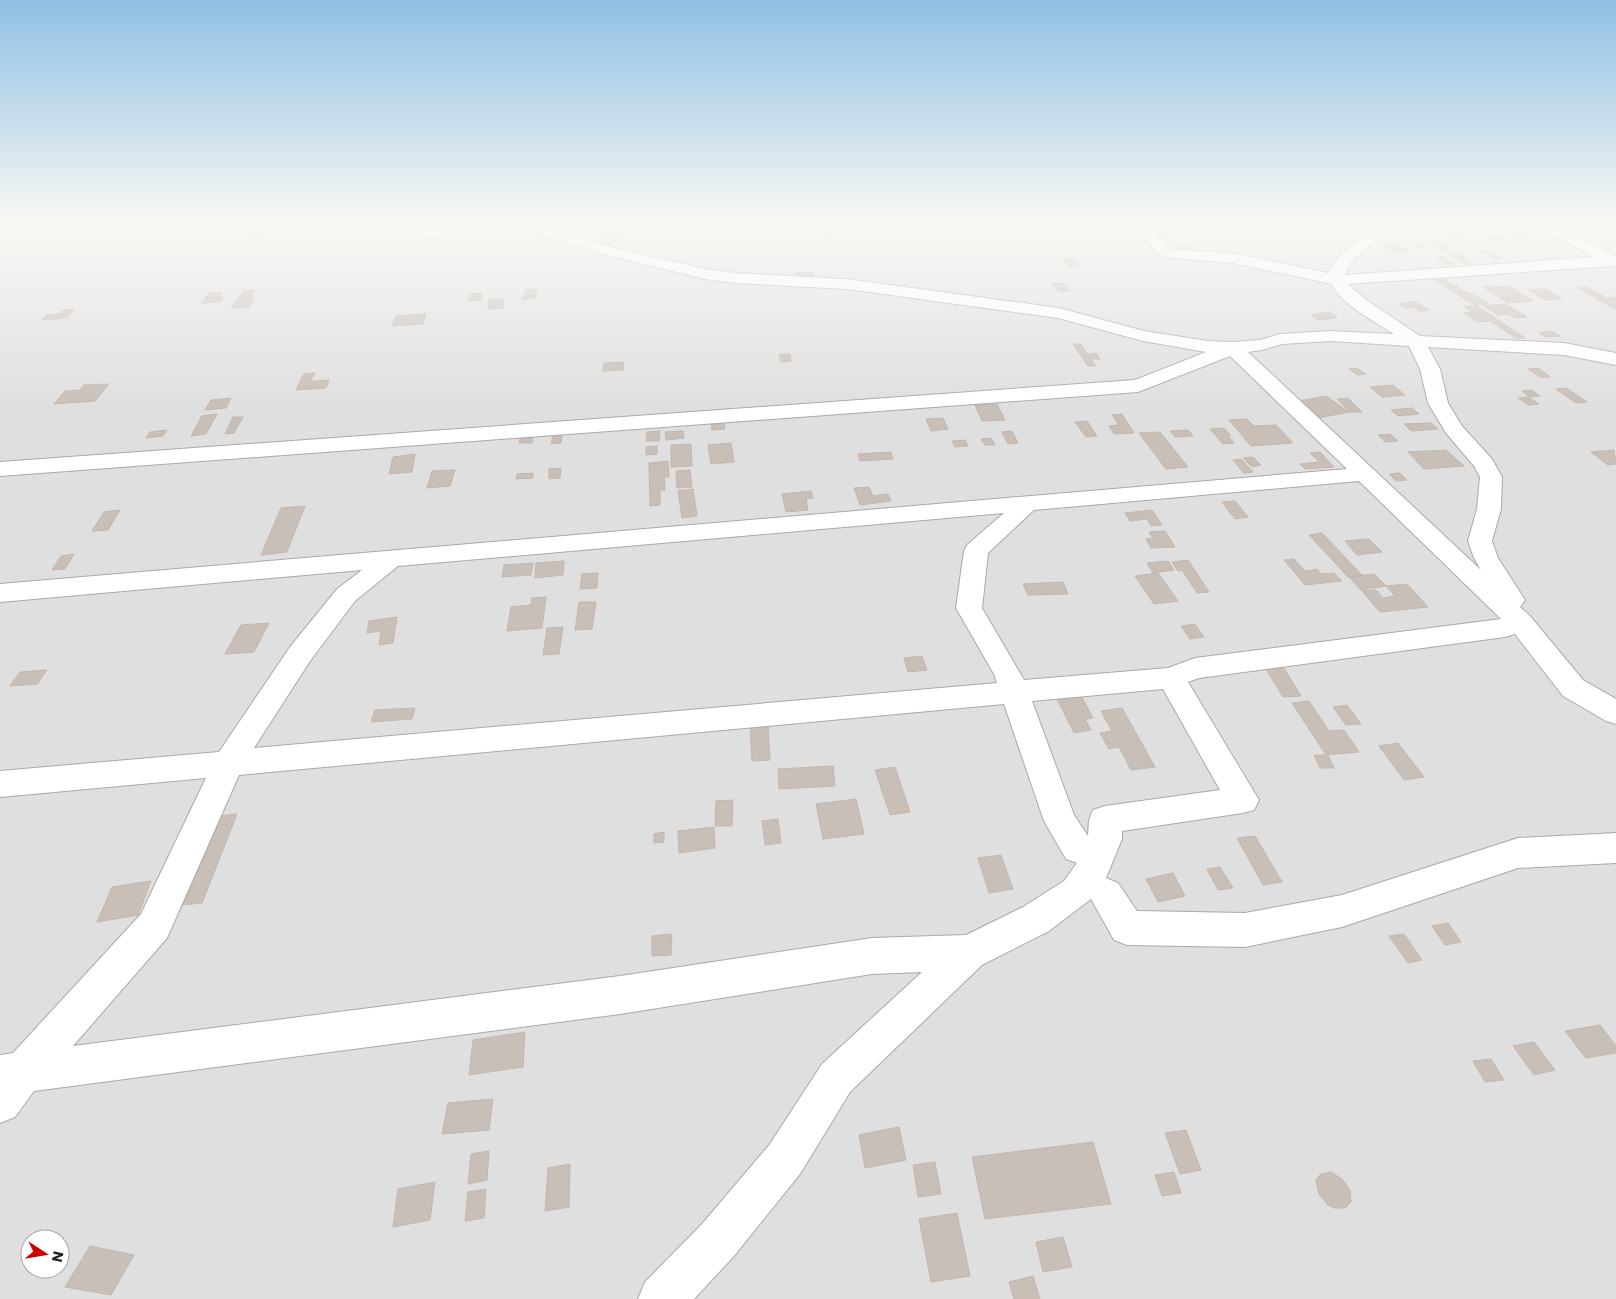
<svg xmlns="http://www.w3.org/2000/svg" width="1616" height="1299" font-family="Poppins,sans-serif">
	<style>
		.residential { fill: #e0dfdf; fill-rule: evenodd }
		.building { fill: #c7bfb8; stroke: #c4b6ab }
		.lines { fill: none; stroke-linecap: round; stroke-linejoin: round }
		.minor-casing { stroke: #a9a9a9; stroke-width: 2 }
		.minor { fill: #fff; fill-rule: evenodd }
	</style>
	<rect width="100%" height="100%" fill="#f2efe9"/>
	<path class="residential" d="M0,226H1616V1299H0ZM30,1239H60V1269H30Z"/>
	<g class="building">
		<polygon points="717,226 726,226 728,233 720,234"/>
		<polygon points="1498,226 1510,226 1515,229 1511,229 1518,233 1526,232 1532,235 1524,236 1533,241 1526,241"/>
		<polygon points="275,228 272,232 262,233 258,239 249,240 256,229"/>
		<polygon points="611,228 612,235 619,234 620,241 612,241 613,248 603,248 602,229"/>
		<polygon points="834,230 837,235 823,236 820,231"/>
		<polygon points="1169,230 1176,235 1162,236 1156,231"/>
		<polygon points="1460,232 1468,236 1453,238 1445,233"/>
		<polygon points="1500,234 1508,239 1492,240 1485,236"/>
		<polygon points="446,238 443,243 419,244 422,239"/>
		<polygon points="1441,239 1445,241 1438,242 1451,249 1440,250 1424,240"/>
		<polygon points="1415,240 1428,248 1420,248 1408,241"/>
		<polygon points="1395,242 1411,252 1395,253 1379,243"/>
		<polygon points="1175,245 1187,245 1197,254 1185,255"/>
		<polygon points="1481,251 1488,251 1502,258 1495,259"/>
		<polygon points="1457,253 1472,263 1464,263 1448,254"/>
		<polygon points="1444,257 1454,264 1445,264 1435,258"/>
		<polygon points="1063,258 1072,258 1078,266 1068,266"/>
		<polygon points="813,272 814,276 806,276 807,281 797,282 795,273"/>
		<polygon points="1432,278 1442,278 1453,285 1443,285"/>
		<polygon points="1063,283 1070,291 1059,291 1052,284"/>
		<polygon points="1454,285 1467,293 1457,294 1444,286"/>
		<polygon points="1508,286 1533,301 1508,303 1483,287"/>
		<polygon points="1587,287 1605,297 1596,298 1578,288"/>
		<polygon points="536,289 536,298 522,300 523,295 526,295 526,290"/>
		<polygon points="1545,289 1562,299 1545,300 1528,290"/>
		<polygon points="244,290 255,290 252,294 254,294 251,302 253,301 249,307 231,308"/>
		<polygon points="209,293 222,293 218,297 224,297 220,302 201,303"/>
		<polygon points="482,293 481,300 468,301 470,294"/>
		<polygon points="1471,293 1489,304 1475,305 1457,294"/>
		<polygon points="1616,297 1616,309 1597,299"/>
		<polygon points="503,299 503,308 488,309 489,300"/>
		<polygon points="1415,302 1429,310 1420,311 1413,307 1406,308 1399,304"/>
		<polygon points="1505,304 1527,317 1516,318 1508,314 1498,315 1483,306"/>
		<polygon points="1477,306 1525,338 1516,338 1490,321 1477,322 1464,313 1473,312 1465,307"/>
		<polygon points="74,309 67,318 42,320 47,315 59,314 64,310"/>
		<polygon points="1329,312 1337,318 1319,320 1311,315"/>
		<polygon points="426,314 423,324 392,326 396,316"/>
		<polygon points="1552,331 1560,336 1546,337 1539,333"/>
		<polygon points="1073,344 1081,344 1087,354 1096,353 1100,359 1091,359 1096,366 1088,366"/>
		<polygon points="779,354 790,354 791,361 781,362"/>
		<polygon points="624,362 623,370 603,371 604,363"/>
		<polygon points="1357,368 1366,374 1357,375 1349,369"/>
		<polygon points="1539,368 1550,377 1540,377 1528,369"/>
		<polygon points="315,373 311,380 300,381 304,374"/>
		<polygon points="329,380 326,388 296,390 300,382"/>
		<polygon points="109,384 95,401 54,404 65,391 80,390 84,385"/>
		<polygon points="1393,385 1405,395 1382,397 1370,387"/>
		<polygon points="1566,388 1587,402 1576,403 1556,389"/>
		<polygon points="1532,390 1540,396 1529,397 1522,391"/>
		<polygon points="1326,396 1349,412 1319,418 1298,401"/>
		<polygon points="1528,397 1539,404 1529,405 1518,398"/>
		<polygon points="231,398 226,408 205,410 211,400"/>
		<polygon points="1348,398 1362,412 1350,412 1337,399"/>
		<polygon points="997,404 1005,420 982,421 975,405"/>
		<polygon points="1412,408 1419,414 1398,416 1391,410"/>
		<polygon points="217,414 206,434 191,436 202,416"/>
		<polygon points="1122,414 1134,433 1114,434 1109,426 1119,425 1112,415"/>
		<polygon points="233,417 243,417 234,433 225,434"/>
		<polygon points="943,418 948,429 931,431 926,419"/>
		<polygon points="1247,419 1254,426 1276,425 1293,443 1251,446 1229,420"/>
		<polygon points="1087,421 1097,436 1086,437 1075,422"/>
		<polygon points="724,422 725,429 712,430 711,423"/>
		<polygon points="1431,423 1438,429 1411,431 1404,424"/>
		<polygon points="1224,428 1231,436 1228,436 1234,443 1223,444 1210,429"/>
		<polygon points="167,430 163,436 146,438 150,432"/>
		<polygon points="1188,430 1193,436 1175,437 1170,431"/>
		<polygon points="660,431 659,441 646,441 647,432"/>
		<polygon points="683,431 684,438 666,440 665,432"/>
		<polygon points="1012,431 1018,443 1008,444 1002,432"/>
		<polygon points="1160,432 1188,467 1166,469 1139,433"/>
		<polygon points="1390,434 1398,441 1385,442 1378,435"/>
		<polygon points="533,436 532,443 519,443 521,437"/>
		<polygon points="553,436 562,436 561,443 551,444"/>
		<polygon points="991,438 995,445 985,445 981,439"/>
		<polygon points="965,440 968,446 955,447 952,441"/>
		<polygon points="731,443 734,462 711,464 708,445"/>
		<polygon points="691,444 692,466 671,467 671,445"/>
		<polygon points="657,446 657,454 646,455 646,447"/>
		<polygon points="1446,450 1464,466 1424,469 1408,452"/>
		<polygon points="1614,450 1616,464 1608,465 1591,452"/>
		<polygon points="891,452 893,459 860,461 858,454"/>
		<polygon points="1320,452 1334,467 1305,469 1300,464 1319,462 1310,453"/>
		<polygon points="415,454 412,472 389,474 393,457"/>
		<polygon points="1253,457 1261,465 1252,467 1243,458"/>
		<polygon points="1241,459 1253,472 1244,473 1233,460"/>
		<polygon points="668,461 669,477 664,477 665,490 660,490 660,505 650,506 649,463"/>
		<polygon points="561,468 560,478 549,479 549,469"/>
		<polygon points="455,470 450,486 427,488 432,471"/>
		<polygon points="690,470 692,487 677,488 676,471"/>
		<polygon points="533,473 533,478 516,479 517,474"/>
		<polygon points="1400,473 1407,480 1396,481 1389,474"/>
		<polygon points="869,487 873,496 888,494 891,501 860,505 854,488"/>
		<polygon points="693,489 697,516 682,518 678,491"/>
		<polygon points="811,491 813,498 806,499 808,510 786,512 782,494"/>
		<polygon points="1235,501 1248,517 1235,519 1222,502"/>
		<polygon points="305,506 287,552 261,555 281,508"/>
		<polygon points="120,510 108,530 92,531 104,512"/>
		<polygon points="1152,510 1162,525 1151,526 1147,519 1130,521 1125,513"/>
		<polygon points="1165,531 1175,547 1151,548 1146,539 1153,538 1149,532"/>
		<polygon points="1322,533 1362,575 1348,577 1309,535"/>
		<polygon points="1369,539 1382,552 1357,555 1345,541"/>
		<polygon points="74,554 65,569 52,570 61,556"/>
		<polygon points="1294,559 1305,571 1317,569 1321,574 1334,573 1342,581 1305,585 1284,560"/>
		<polygon points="1188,560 1209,592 1197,593 1182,570 1178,571 1172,562"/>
		<polygon points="564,561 563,575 535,578 536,563"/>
		<polygon points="1168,561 1174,570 1153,573 1147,563"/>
		<polygon points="533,563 531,575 502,577 504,565"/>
		<polygon points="598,573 597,588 580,589 582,574"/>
		<polygon points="1158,573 1178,601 1154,604 1135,576"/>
		<polygon points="1374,574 1386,586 1361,590 1349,577"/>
		<polygon points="1063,582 1068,594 1028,595 1023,584"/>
		<polygon points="1407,584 1428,607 1380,612 1362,591 1376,590 1383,598 1395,596 1386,586"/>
		<polygon points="546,597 542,628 507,631 511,607 531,605 532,598"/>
		<polygon points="579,602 596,602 592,629 575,630"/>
		<polygon points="397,617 393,643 379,645 381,631 367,633 369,621"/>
		<polygon points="269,623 254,652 225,654 241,625"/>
		<polygon points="1195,624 1204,637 1190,639 1181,626"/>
		<polygon points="563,627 559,654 543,655 547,628"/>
		<polygon points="922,656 927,670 908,672 904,658"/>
		<polygon points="1284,668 1301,696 1283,697 1266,669"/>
		<polygon points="47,670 37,684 10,686 20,672"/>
		<polygon points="1079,692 1093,718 1085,719 1091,730 1074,733 1055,695"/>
		<polygon points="1309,701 1329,731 1344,730 1359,752 1326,755 1292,703"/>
		<polygon points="1347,705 1361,724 1346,725 1333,707"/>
		<polygon points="415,708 412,719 371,722 375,710"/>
		<polygon points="1122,708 1155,767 1131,770 1119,747 1109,749 1100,733 1112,731 1101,711"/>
		<polygon points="768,724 770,760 752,761 750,725"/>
		<polygon points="1398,743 1424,777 1404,780 1379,746"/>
		<polygon points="1314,755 1328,755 1334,768 1320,768"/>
		<polygon points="833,766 835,786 779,789 778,769"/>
		<polygon points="895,767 910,812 890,815 875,770"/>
		<polygon points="856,799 864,834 823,839 816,804"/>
		<polygon points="733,800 732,826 715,826 716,801"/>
		<polygon points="237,814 202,903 173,906 210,817"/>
		<polygon points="778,819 781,843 765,845 762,821"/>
		<polygon points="714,827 715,848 679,853 678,831"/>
		<polygon points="664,832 664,842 654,843 654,834"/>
		<polygon points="1255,836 1282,882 1263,885 1237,838"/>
		<polygon points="1001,855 1013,889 989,893 978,858"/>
		<polygon points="1220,867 1233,888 1218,890 1207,869"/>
		<polygon points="1173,873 1185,896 1158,902 1146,879"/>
		<polygon points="151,881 138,915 97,922 112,887"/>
		<polygon points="1448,923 1461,942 1445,945 1432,926"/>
		<polygon points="672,934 671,955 652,956 652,936"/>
		<polygon points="1404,934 1422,960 1408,963 1389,936"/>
		<polygon points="1600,1025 1616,1046 1616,1053 1586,1058 1565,1031"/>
		<polygon points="525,1032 523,1067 469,1075 473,1040"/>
		<polygon points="1534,1042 1555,1070 1534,1075 1513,1046"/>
		<polygon points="1491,1059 1504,1080 1485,1082 1473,1061"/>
		<polygon points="493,1099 489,1130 442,1134 448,1103"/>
		<polygon points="899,1127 906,1160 865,1168 859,1135"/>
		<polygon points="1186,1130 1201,1170 1180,1174 1165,1133"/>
		<polygon points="1093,1142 1111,1204 985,1219 972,1157"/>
		<polygon points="489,1151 487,1180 468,1184 471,1154"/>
		<polygon points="935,1162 941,1194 918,1197 913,1165"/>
		<polygon points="570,1164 569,1207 545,1211 548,1168"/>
		<polygon points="1174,1172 1181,1193 1162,1196 1155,1175"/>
		<polygon points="1331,1172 1342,1179 1350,1190 1351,1202 1345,1208 1334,1208 1328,1205 1319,1194 1316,1181 1318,1177 1321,1174"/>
		<polygon points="435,1182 430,1220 393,1227 398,1189"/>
		<polygon points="486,1189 484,1218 465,1221 468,1192"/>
		<polygon points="957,1213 970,1276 931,1282 919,1219"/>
		<polygon points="1063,1237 1072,1267 1043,1272 1036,1242"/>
		<polygon points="90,1246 134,1255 111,1295 65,1287"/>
		<polygon points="1033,1276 1040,1299 1014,1299 1009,1282"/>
	</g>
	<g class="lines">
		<defs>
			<path id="minor" d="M523,226H545L602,245L705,269L735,273L847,279L1059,308L1144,331L1208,341L1233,342L1260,340L1280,334L1330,331L1394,334C1377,323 1339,303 1332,284L1233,263L1165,257L1156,252L1134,226H1149L1166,246L1173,250L1233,253L1328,273L1339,256L1375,226H1391L1351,262L1345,275L1594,257L1542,229L1540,226H1558L1616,256V265L1614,266L1348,284L1365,299L1420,336L1564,343L1616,353V365L1564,355L1428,347L1440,369L1448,403L1462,426L1492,459L1502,477L1501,509L1492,541L1498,558L1525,600L1520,607L1530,616L1583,680L1616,699V724L1606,721L1563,696L1515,634L1505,637L1199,678L1188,682L1259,800L1254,810L1243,813L1122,831V839L1106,878L1118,883L1137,911L1245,913L1342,895L1518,838L1616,833V863L1518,868L1342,927L1245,947L1127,945L1114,940L1091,899L1049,931L982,965L850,1092L800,1174L734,1256L694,1299H638L645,1282L702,1224L770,1144L822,1064L922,972L872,974L620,1014L34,1091L15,1117L0,1123V1055L13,1053L141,914L206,778L0,797V771L219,752L290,647L337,589L362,570L0,602V584L1347,469L1230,356L1138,392L0,476V462L1135,380L1206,352L1143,341L1058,318L847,289L735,283L705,279L592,251L525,229ZM1330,341L1409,346L1420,369L1428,403L1446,433L1474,466L1480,477L1477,509L1468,541L1474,558L1481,570L1248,352L1262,350L1282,344ZM1359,481L1501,619L1195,658L1168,668L1024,680L982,608L988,553L1034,510ZM1004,513L967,545L964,551L956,608L994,674L997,683L254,748L310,661L355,601L398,566ZM1163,689L1220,790L1105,806L1093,810L1089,820L1088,836L1074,815L1032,701ZM1004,704L1044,821L1066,859L1077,863L1064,881L1023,907L966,935L872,938L620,976L73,1046L167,938L239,775Z"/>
		</defs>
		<use href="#minor" class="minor-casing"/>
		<use href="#minor" class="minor"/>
	</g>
	<linearGradient id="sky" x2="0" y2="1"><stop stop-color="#8fc0e4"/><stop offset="0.55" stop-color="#f9f8f5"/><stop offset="1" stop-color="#f9f8f5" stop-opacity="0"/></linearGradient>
	<rect width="1616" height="408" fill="url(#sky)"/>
	<g transform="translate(45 1254) rotate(102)"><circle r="24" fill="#ffffff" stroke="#a7a7a7"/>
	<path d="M0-4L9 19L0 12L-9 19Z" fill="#d40000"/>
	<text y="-8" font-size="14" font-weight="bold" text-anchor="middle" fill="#222222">N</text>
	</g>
</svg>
